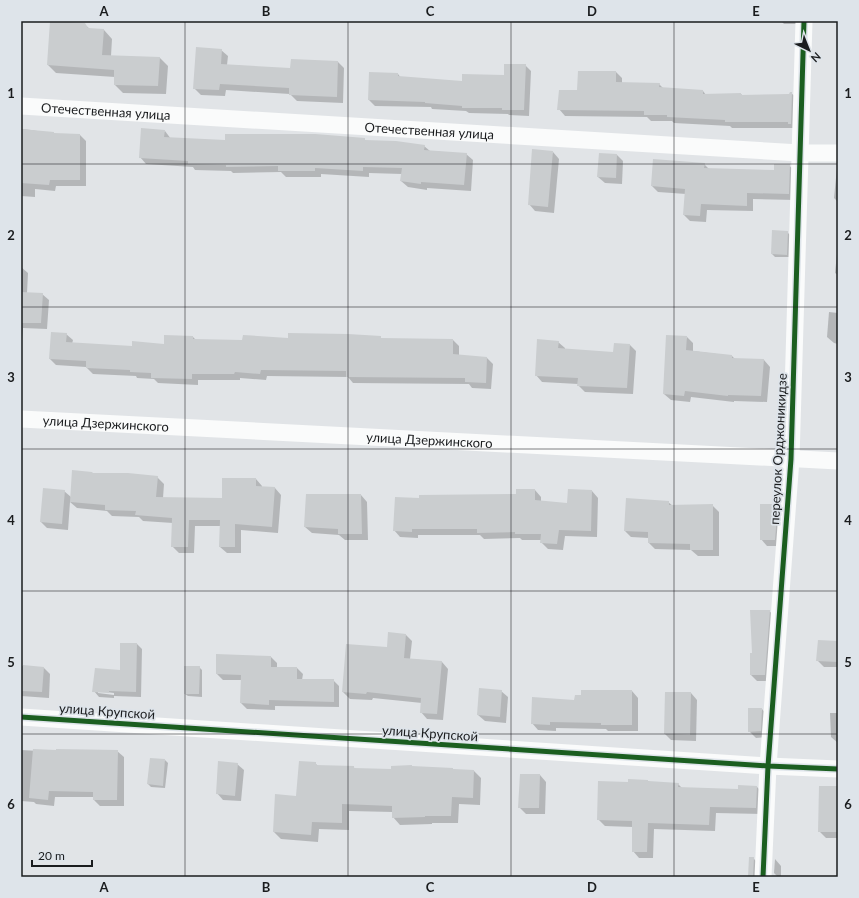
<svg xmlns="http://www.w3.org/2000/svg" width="859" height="898" font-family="Lato,sans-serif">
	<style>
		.shadow { fill: #0003; fill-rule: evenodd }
		.building { fill: #cacdcf }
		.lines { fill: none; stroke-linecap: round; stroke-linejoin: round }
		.street { stroke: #fafbfb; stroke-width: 17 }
		.cycleway-casing { stroke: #dee4ea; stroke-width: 8 }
		.cycleway { stroke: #1b5e20; stroke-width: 5 }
		.grid { fill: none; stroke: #1a1c1e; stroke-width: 1; stroke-opacity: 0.55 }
		.labels { text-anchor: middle; stroke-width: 3.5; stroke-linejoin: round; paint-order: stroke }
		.street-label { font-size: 13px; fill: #1a1c1e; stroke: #dee4ea }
		.neatline { fill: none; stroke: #1a1c1e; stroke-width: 1.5 }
		.grid-label { font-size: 13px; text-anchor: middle; font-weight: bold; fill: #1a1c1e }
	</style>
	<rect width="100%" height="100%" fill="#e1e4e7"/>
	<g class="shadow">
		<polygon points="781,21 804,21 801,24 784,24"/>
		<polygon points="84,24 90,29 104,30 112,39 111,56 160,58 168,66 166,94 123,93 115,85 115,77 56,73 48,65"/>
		<polygon points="221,50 228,56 227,65 291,69 338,62 344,68 343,103 297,101 290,94 226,90 225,96 201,95 194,88"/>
		<polygon points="525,65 531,71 529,116 509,115 508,114 469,113 466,111 432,109 431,107 375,106 369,100 398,74 401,78 463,82 505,76"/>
		<polygon points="616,72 622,78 622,83 659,84 664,89 703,91 706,95 741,94 743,96 790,95 791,93 798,99 793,128 732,128 730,126 674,123 672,121 651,121 647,117 565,116 559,109 578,92"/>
		<polygon points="21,129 31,130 55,134 80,135 86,141 86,186 56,186 55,191 35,189 35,197 21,196"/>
		<polygon points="165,131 171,139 226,141 364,139 366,141 424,146 430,151 466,154 473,160 471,191 427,188 427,190 408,187 401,181 402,174 369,173 369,177 321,174 321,177 286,177 281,172 233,173 231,171 195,170 193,167 146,164 140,157"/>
		<polygon points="553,152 559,159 554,213 535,211 529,204"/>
		<polygon points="600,154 617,155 623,161 622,184 605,183 598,177"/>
		<polygon points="704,164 709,169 775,171 789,165 795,172 795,200 753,199 753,211 707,210 706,222 690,221 684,215 686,194 658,192 652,186"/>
		<polygon points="837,168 838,169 838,202 834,198"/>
		<polygon points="787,232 790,235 790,257 775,257 772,254"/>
		<polygon points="837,254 838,254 838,275 835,273"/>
		<polygon points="21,267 28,273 27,293 42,294 49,300 47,329 23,328 21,351"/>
		<polygon points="829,312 838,313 838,344 834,343 827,337"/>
		<polygon points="66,334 73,340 72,344 133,347 165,345 165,336 193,337 196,340 243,341 380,337 382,339 453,340 459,346 459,356 487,358 493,364 491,389 472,388 469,384 353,383 348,377 267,376 266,380 240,378 240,380 198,380 198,385 158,383 154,379 137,378 136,376 93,374 86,367 56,365 50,359"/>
		<polygon points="687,337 693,343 693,351 732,356 735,359 764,360 770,367 767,402 734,401 734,402 691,397 690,402 671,400 664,394"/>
		<polygon points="558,342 565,348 565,350 614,354 630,345 636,351 633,394 585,392 578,385 578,384 542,382 536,375"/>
		<polygon points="92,472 93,474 157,477 164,484 163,498 223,499 256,479 262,486 262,487 275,488 281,495 278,533 241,530 241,553 227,553 220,547 221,526 195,526 194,553 179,553 172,546 173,523 143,521 139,517 112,516 107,511 77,508 70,502 68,530 47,528 41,522 64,491 71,497"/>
		<polygon points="535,490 541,497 541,502 568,504 592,491 598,498 597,537 565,536 563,550 548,549 541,542 541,540 522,540 520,538 484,539 480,535 418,535 418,538 400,537 394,530 420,499 517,495"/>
		<polygon points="361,495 367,502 368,540 345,540 339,535 312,533 305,527"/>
		<polygon points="668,502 673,506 712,505 719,512 719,556 698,556 691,550 655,549 649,543 649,538 631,537 625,531"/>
		<polygon points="777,505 784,512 781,546 767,546 761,539"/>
		<polygon points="769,611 776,617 771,681 757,681 751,675 753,654"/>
		<polygon points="406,635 412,641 410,659 442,662 448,669 443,720 427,719 421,712 422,703 373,698 372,700 350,699 343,692 388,649"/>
		<polygon points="838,642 838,667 824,667 817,660"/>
		<path d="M121,644H137L142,649L141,697L114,696V698L99,697L94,691L121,671ZM98,691L114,693V695L98,693Z"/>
		<polygon points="271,657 277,663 277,668 297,668 303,674 302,680 333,680 339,686 339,707 275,706 275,710 247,709 241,703 242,680 223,680 217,674"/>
		<polygon points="21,666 44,668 50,674 49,698 21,696"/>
		<polygon points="199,667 202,670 202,697 188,696 185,694"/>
		<polygon points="501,691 508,697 506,723 485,721 478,715"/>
		<polygon points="632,691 638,698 638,731 608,731 606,729 556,728 556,731 538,730 532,723 575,701"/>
		<polygon points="691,693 697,700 696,741 671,740 665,734"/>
		<polygon points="762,709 768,716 767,737 756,738 749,731"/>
		<polygon points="830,713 838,713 838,743 831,737"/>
		<polygon points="21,750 57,752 117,751 124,757 124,806 100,806 94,800 94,797 55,797 54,806 36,804 34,802 21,801"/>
		<polygon points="165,760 168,763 165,788 151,787 148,784"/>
		<polygon points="315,763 318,766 353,767 356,769 474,771 481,778 480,805 459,804 458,823 432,823 432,824 400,825 393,817 393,812 349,811 349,830 319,829 318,842 281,839 274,832 297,797"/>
		<polygon points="237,764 244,770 241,801 223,800 217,793"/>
		<polygon points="540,775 546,782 545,814 526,814 519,807"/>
		<polygon points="629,780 648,781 650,782 678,784 682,788 739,790 757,787 763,793 762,814 716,813 715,831 654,829 653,858 639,858 633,851 633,827 605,826 598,819 629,783"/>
		<polygon points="838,787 838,838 826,838 819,831"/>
		<polygon points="753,858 760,865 759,877 749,877"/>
		<polygon points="775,859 781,866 781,877 778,877 774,873"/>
	</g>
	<g class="building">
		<polygon points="50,21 85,23 88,28 104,29 102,55 160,57 158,86 114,85 114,70 47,65"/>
		<polygon points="196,47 222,49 221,64 290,68 291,59 338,61 337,97 289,95 289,88 220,84 219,90 193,89"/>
		<polygon points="504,64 526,64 524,110 502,110 502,108 462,108 462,106 425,103 425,102 368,100 369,72 398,73 398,76 462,81 462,74 504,75"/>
		<polygon points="578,71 616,71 616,82 660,83 659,87 703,90 703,94 741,93 741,95 789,94 790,92 792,92 791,124 788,124 788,122 725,122 725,120 667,117 667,115 644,115 644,111 557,110 559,90 577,90"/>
		<polygon points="141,128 165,130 164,137 225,140 225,134 315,134 365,138 365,140 396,141 425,145 424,150 467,153 464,185 421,182 421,184 400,181 402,168 363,167 363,171 315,168 315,171 278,171 278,166 226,167 226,165 188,164 188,161 139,158"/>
		<polygon points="21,129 54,132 54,133 80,134 80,180 50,180 49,185 21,183"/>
		<polygon points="532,149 553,151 548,207 528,205"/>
		<polygon points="599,153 617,154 616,178 597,177"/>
		<polygon points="653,159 705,163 704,168 774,170 774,164 790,164 789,194 747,193 747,206 701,204 700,216 683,215 685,189 651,186"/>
		<polygon points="772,230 788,231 787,255 771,254"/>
		<polygon points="21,292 43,293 41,323 21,323"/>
		<polygon points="51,332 67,333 66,342 132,346 132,341 164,344 164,335 193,336 193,339 242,340 243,335 288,338 288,333 348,334 381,336 381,338 453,339 453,354 487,357 486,383 465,382 465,378 346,377 346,371 261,370 260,374 235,372 234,374 192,374 192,379 151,378 151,373 130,372 130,370 86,368 86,361 49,359"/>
		<polygon points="666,335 687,336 686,350 732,355 732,358 764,359 761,396 728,395 728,396 685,391 684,396 663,394"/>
		<polygon points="537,339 559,341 558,348 613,352 614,343 630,344 627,388 577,386 578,378 535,376"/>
		<polygon points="72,470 92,472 92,473 128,473 158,476 156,497 222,498 222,478 256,478 256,486 275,487 272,527 235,524 235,547 219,547 220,520 189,520 188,547 171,547 172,518 135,515 136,511 105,510 105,505 70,502"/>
		<polygon points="43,488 65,490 62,524 40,522"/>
		<polygon points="516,489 535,489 535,500 567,503 568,489 592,490 591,531 559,530 557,544 540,543 541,534 515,534 515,532 477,533 477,529 412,529 412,532 393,531 395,497 419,498 419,495 516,494"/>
		<polygon points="306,494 361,494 362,534 338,534 338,529 304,527"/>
		<polygon points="626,498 669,501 669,505 713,504 713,550 690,550 690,544 648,543 648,532 624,531"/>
		<polygon points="760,504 778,504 775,540 760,540"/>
		<polygon points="750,610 770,610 765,675 750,675 750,653 752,653"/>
		<polygon points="388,632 406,634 404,658 442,661 437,714 420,713 421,698 367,692 366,694 342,692 346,644 387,647"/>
		<polygon points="818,640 838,641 838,662 816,661"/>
		<polygon points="120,643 137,643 136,692 109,691 109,693 92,692 95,668 120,670"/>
		<polygon points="216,654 271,656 271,667 297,667 297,679 334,679 334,702 269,700 269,705 240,703 241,675 216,674"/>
		<polygon points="23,665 44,667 42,692 22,691"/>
		<polygon points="184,666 200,666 199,694 184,694"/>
		<polygon points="479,688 502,690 500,717 477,715"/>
		<polygon points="581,690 632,690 632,725 601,725 601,723 550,722 550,725 531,724 532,697 574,700 575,695 581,695"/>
		<polygon points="665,692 691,692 690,735 664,734"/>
		<polygon points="748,708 762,708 761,731 748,732"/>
		<polygon points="33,749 56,750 56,749 118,750 117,800 93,800 93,792 49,791 48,800 29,798"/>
		<polygon points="150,758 165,759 163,786 147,784"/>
		<polygon points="218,761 238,763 235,796 216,794"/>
		<polygon points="299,761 316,762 316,765 354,766 354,768 391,769 391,766 412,765 412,766 453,768 453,769 474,770 473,798 452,797 451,816 425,816 425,817 392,818 392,806 342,804 342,823 312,822 311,835 273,832 275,794 296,796"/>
		<polygon points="520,774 540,774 539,808 518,808"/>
		<polygon points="628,779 648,780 648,781 679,783 678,787 738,789 738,785 757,786 756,808 710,807 709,825 648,823 647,852 632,852 632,821 597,820 598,781 628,782"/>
		<polygon points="819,786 838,786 838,832 818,832"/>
		<polygon points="749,857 754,857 753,877 748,877"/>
	</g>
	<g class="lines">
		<g class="street">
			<path id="s1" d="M21,106L800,153H838"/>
			<path id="s2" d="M21,419L838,461"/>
			<polyline points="21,717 768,766 838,769"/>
			<polyline points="763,877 768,766 791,459 804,21"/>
		</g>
		<defs>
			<g id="cycleway">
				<polyline points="21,717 768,766 838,769"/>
				<polyline points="763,877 768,766 791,459 804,21"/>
			</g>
		</defs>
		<use href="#cycleway" class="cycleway-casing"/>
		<use href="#cycleway" class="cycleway"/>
	</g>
	<path class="grid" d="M185,21V877M348,21V877M511,21V877M674,21V877M21,164H838M21,307H838M21,449H838M21,591H838M21,734H838"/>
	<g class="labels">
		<g class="street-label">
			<text dy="5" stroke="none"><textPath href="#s1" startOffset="85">Отечественная улица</textPath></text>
			<text dy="5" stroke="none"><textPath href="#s1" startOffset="409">Отечественная улица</textPath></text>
			<text dy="5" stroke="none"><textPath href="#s2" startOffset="85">улица Дзержинского</textPath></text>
			<text dy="5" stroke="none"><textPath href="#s2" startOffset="409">улица Дзержинского</textPath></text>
			<text transform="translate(778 449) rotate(-87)" y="5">переулок Орджоникидзе</text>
			<text transform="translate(107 711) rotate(4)" y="5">улица Крупской</text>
			<text transform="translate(430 733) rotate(4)" y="5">улица Крупской</text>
		</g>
	</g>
	<rect width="859" height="898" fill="none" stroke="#dee4ea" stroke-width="44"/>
	<g transform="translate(809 50) rotate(137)" stroke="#dee4ea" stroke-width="3" paint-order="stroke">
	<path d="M0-3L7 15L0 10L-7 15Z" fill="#1a1c1e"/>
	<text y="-6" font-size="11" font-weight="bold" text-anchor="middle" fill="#1a1c1e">N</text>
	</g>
	<path d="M32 860v6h60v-6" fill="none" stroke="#1a1c1e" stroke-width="2"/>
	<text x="38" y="860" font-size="12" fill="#1a1c1e" stroke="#dee4ea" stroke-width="3" paint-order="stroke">20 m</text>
	<rect x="22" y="22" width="815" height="854" class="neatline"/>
	<g class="grid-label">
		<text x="104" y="16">A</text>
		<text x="266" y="16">B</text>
		<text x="430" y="16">C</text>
		<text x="592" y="16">D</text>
		<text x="756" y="16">E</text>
		<text x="11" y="98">1</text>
		<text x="848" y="98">1</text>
		<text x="11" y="240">2</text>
		<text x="848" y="240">2</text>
		<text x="11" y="382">3</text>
		<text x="848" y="382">3</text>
		<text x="11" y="525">4</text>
		<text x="848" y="525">4</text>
		<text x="11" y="667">5</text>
		<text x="848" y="667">5</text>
		<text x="11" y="809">6</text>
		<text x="848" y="809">6</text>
		<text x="104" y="892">A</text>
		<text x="266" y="892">B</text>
		<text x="430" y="892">C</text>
		<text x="592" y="892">D</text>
		<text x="756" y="892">E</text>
	</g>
</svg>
